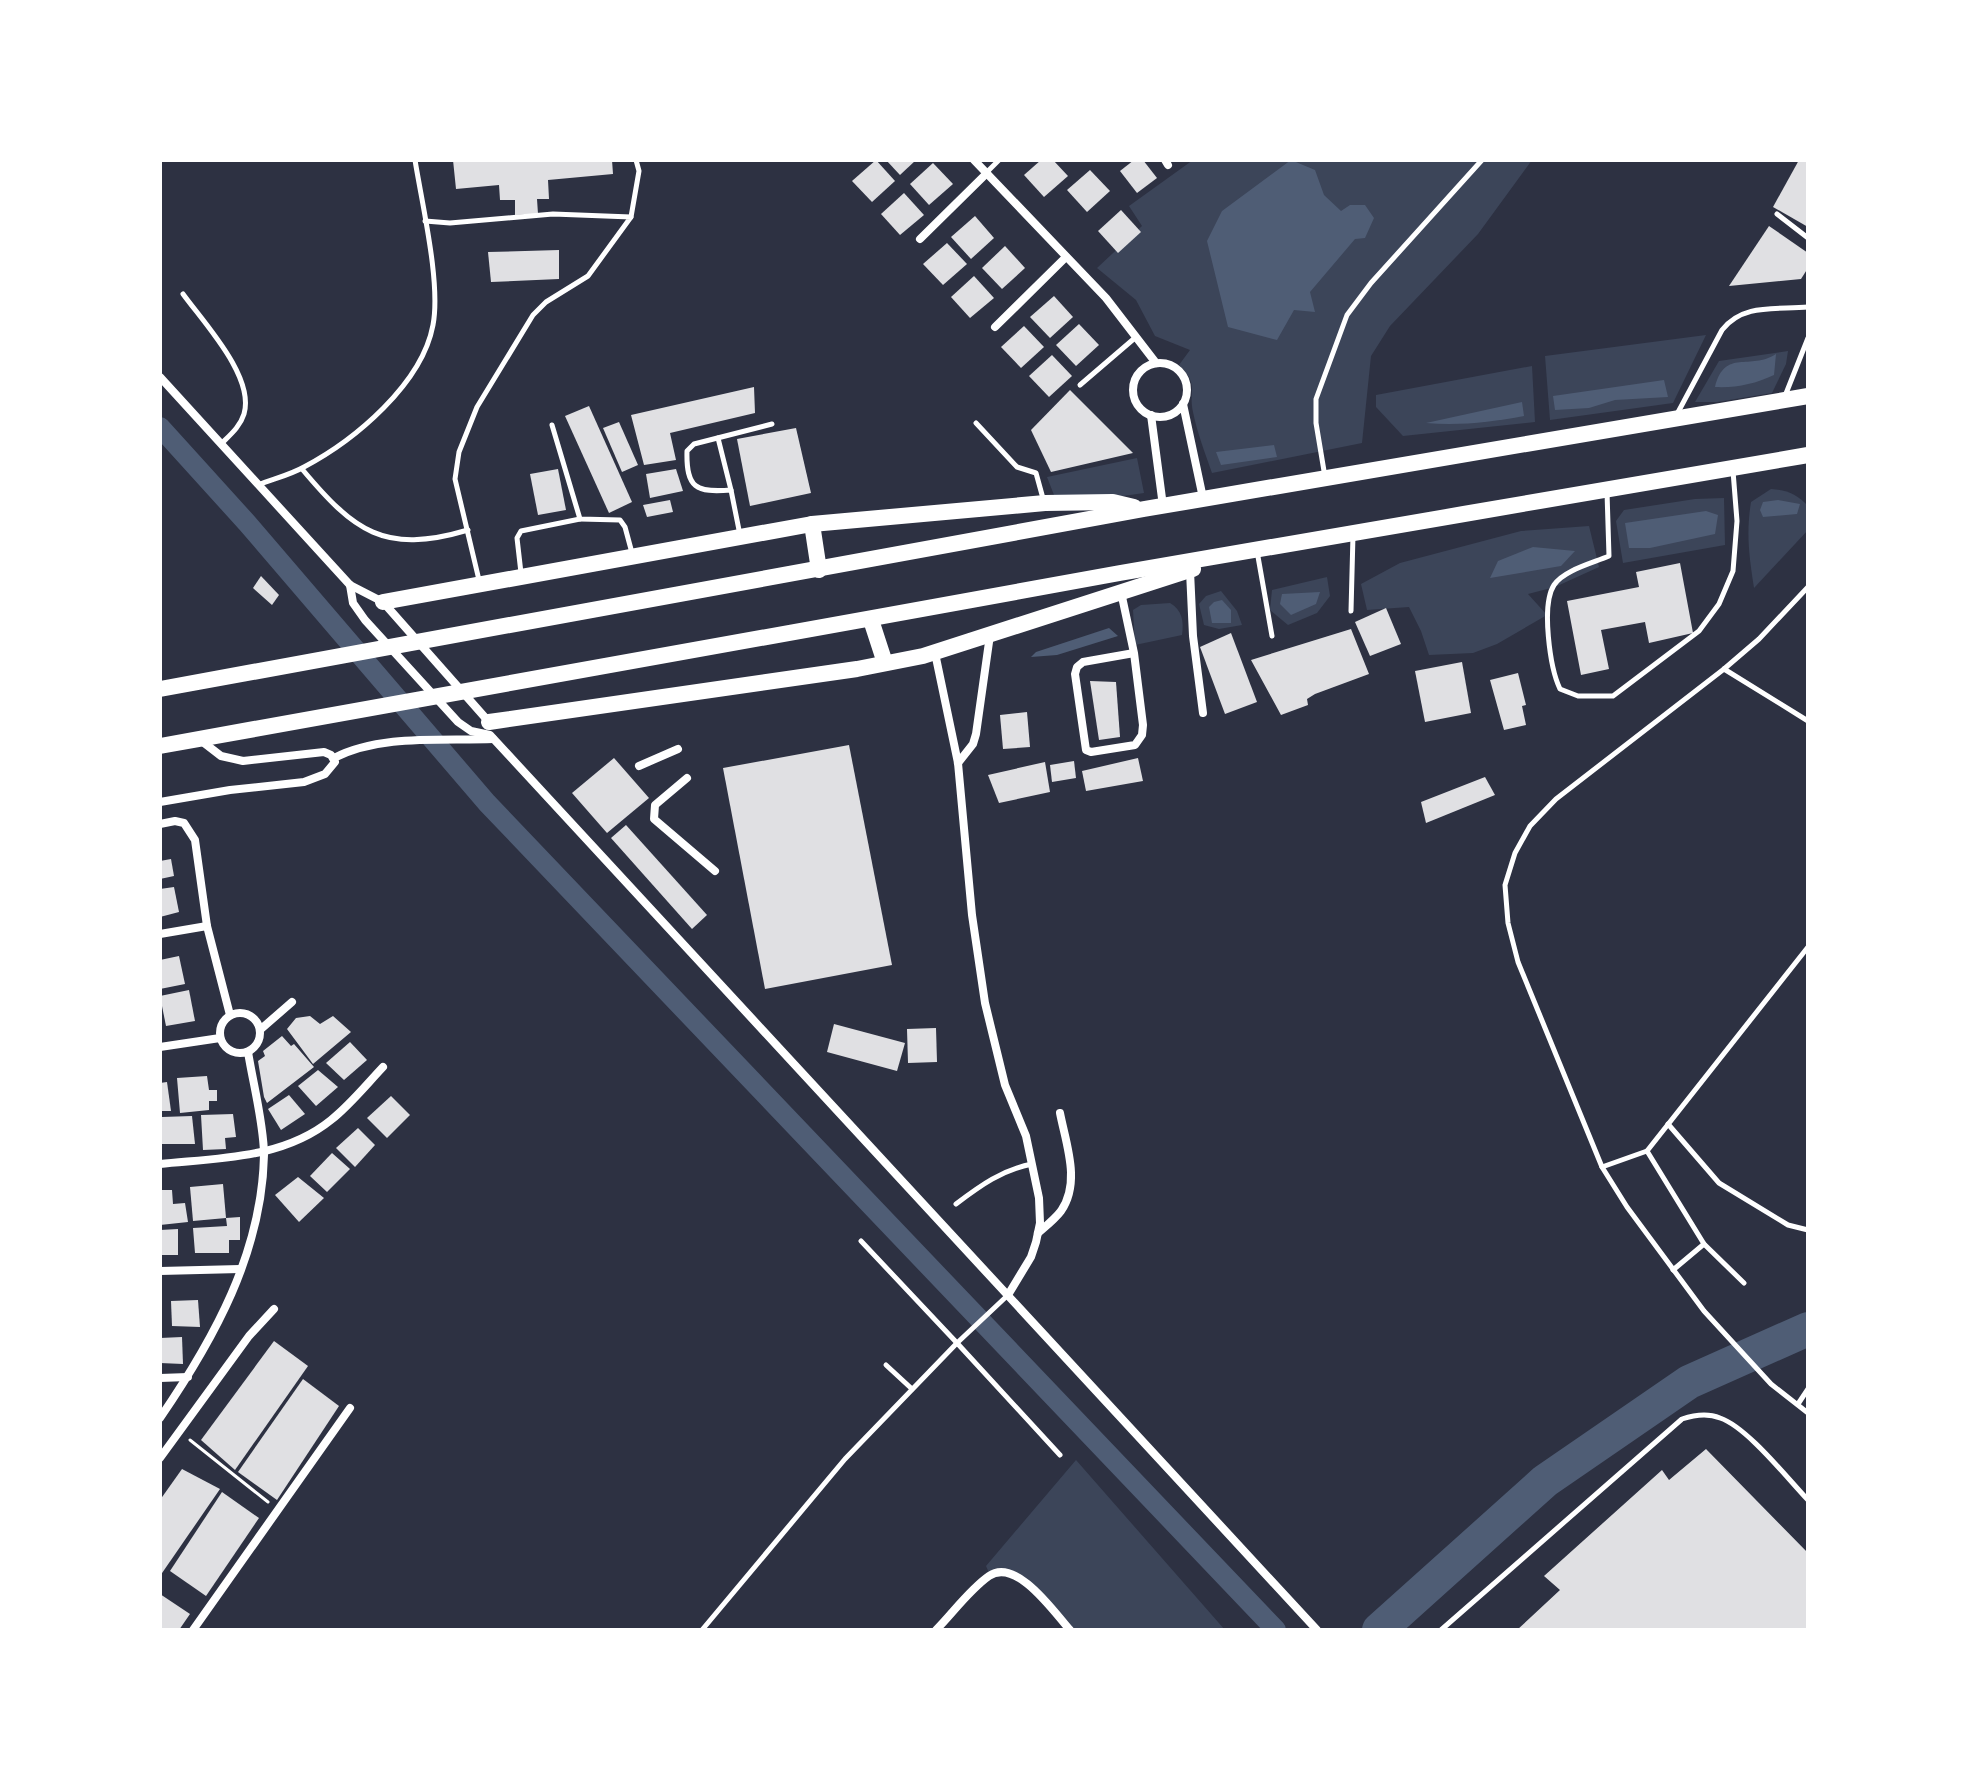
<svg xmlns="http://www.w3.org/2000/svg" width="1968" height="1790" font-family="Inter,sans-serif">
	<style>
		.green { fill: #3c4559 }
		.water { fill: #4f5d75 }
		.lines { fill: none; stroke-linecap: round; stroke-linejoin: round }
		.canal { stroke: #4f5d75; stroke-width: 20 }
		.river { stroke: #4f5d75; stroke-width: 34 }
		.building { fill: #e0e0e3 }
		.path { stroke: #fff; stroke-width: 3 }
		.service { stroke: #fff; stroke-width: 5 }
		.minor { stroke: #fff; stroke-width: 8 }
		.primary { stroke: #fff; stroke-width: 16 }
	</style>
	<rect width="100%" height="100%" fill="#2d3142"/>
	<g class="green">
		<path d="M1193,160H1532L1478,234L1390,326L1371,356L1362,443L1212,473C1205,453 1197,432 1193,412C1188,389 1200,386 1179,365L1190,350L1155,336L1136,300L1097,268L1142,226L1129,206Z"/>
		<polygon points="1706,335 1673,403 1550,420 1545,356"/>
		<polygon points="1788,351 1786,364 1772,393 1717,402 1695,402 1719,361"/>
		<polygon points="1532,366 1535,422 1403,436 1376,407 1376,395"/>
		<path d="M1137,458L1144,493C1113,498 1085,501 1054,495L1047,477Z"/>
		<path d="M1771,489C1787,490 1797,494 1808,506V530L1754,588C1749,556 1746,533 1751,502Z"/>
		<polygon points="1724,498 1725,545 1623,563 1616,521 1624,510 1695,499"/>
		<polygon points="1589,526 1599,567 1555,587 1528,594 1547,615 1497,644 1473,653 1429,655 1421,631 1409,607 1367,610 1361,584 1400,563 1521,531"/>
		<polygon points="1327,577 1330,596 1317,613 1288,625 1270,610 1272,590"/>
		<polygon points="1221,591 1237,611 1242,625 1219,629 1204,625 1199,604 1206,596"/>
		<path d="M1170,603C1182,610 1184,621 1182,635L1135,645L1133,610L1141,605Z"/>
		<polygon points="1076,1460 1225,1630 1070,1630 1017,1575 990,1575 986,1566"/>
	</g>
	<g class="water">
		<polygon points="1291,160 1315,170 1324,195 1341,211 1350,205 1365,205 1374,218 1365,238 1355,239 1310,292 1315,312 1294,310 1277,340 1228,327 1207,241 1222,211"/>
		<path d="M1776,354L1774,375C1755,384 1736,388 1715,387C1725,348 1750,371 1776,354Z"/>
		<polygon points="1664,380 1668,397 1615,400 1589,408 1555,410 1553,396"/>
		<path d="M1522,402L1524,416C1492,422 1459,426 1426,423Z"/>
		<polygon points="1274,445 1277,457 1221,465 1216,452"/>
		<polygon points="1778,500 1800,504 1797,514 1763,517 1760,510 1763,502"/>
		<polygon points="1706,511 1718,515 1715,534 1650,548 1629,548 1625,523"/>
		<polygon points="1533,547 1575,551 1561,566 1490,578 1498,561"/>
		<polygon points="1320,592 1316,604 1291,615 1280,604 1282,594"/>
		<polygon points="1222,600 1231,610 1231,623 1212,623 1209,607 1214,602"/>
		<polygon points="1109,628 1118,636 1057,655 1031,657 1036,652"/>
	</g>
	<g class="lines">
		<polyline class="canal" points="160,427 247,523 487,803 1276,1630"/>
		<polyline class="river" points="1379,1630 1545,1481 1689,1382 1808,1329"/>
	</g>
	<g class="building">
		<polygon points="453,160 612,160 613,174 548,180 549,199 537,199 538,214 515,215 515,200 500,200 499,185 456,189"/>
		<polygon points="876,160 895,181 872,202 852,181"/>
		<polygon points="886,160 916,160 900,175"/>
		<polygon points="1041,160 1053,160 1068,176 1044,197 1024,175"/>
		<polygon points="1134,160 1143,160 1157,178 1137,193 1120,171"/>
		<polygon points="1799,160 1808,160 1808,227 1773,207"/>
		<polygon points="933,163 953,184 929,205 910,184"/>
		<polygon points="1090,170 1110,191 1087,212 1067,190"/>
		<polygon points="904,193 924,215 900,235 881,214"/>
		<polygon points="1121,210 1141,232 1118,253 1098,231"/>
		<polygon points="975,216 994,238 971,259 951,237"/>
		<polygon points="1769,226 1808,253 1808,268 1801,279 1729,286"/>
		<polygon points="947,243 967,264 943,285 923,264"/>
		<polygon points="1005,246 1025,268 1002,289 982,268"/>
		<polygon points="559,250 559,279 491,282 488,252"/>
		<polygon points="974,276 994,298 970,318 951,297"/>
		<polygon points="1054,296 1073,317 1050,338 1030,317"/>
		<polygon points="1079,324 1099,345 1076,366 1056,345"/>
		<polygon points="1024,326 1044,347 1021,368 1001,347"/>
		<polygon points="1052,355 1072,376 1049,397 1029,376"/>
		<polygon points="754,387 755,413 670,433 676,460 644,465 631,415"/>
		<polygon points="1070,390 1133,453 1051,472 1031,430"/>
		<polygon points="589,406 632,502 609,513 565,416"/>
		<polygon points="619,422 638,465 622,472 603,428"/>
		<polygon points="796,428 811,493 750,506 737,439"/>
		<polygon points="558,469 566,510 538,515 530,474"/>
		<polygon points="676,469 683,491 650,498 646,474"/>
		<polygon points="670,500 673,512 647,517 643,505"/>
		<polygon points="1680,563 1693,633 1649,643 1645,622 1601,630 1609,669 1581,675 1567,601 1639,587 1636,572"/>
		<polygon points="261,576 279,595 272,605 253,588"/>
		<polygon points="1386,608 1401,644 1370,656 1355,622"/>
		<polygon points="1351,629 1369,674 1315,694 1307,699 1308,705 1281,715 1251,660"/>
		<polygon points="1231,633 1257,702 1225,714 1200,647"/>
		<polygon points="1462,662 1471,713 1425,722 1415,671"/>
		<polygon points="1518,673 1526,705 1522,706 1526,725 1504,730 1490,680"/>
		<polygon points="1090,681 1116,682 1120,737 1099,740"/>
		<polygon points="1027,712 1030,747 1003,749 1000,715"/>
		<polygon points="849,745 892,965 765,989 723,768"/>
		<polygon points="614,758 649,798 607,833 572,793"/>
		<polygon points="1138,758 1143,781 1086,791 1082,771"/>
		<polygon points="1074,761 1076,778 1052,782 1050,765"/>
		<polygon points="1045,762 1050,792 999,803 988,775"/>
		<polygon points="1485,777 1495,795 1426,823 1421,802"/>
		<polygon points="626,825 707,915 692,929 611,838"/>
		<polygon points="171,859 174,876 160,879 160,861"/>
		<polygon points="174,887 179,912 160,917 160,889"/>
		<polygon points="179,956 185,984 160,989 160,960"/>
		<polygon points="189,990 195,1021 166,1026 160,996"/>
		<polygon points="310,1016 320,1024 333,1016 351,1032 313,1064 287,1029 296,1018"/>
		<polygon points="834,1024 905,1043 897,1071 827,1052"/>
		<polygon points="936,1028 937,1062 908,1063 907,1029"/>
		<polygon points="282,1036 291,1046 294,1044 314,1067 267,1103 264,1097 258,1061 265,1056 263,1051"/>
		<polygon points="350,1042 367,1060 344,1080 326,1063"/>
		<polygon points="318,1070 338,1087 316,1106 298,1086"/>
		<polygon points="207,1076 209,1090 217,1090 217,1101 209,1101 209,1110 180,1113 177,1078"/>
		<polygon points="167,1082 171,1111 160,1111 160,1083"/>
		<polygon points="289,1095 305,1114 281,1130 268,1109"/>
		<polygon points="391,1096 410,1115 387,1138 367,1118"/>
		<polygon points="233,1114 236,1137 225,1138 226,1149 203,1150 201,1115"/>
		<polygon points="192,1116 195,1144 162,1144 162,1117"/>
		<polygon points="358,1128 375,1145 355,1167 336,1148"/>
		<polygon points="332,1153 350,1169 327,1192 310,1176"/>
		<polygon points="298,1177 324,1198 299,1222 275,1195"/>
		<polygon points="223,1184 226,1218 193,1221 190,1187"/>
		<polygon points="160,1190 172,1190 173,1204 185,1203 188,1222 160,1225"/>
		<polygon points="240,1217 240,1240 229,1240 229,1253 195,1253 193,1228 227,1226 226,1218"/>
		<polygon points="178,1229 178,1255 160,1255 160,1230"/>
		<polygon points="198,1300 200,1327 172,1326 171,1301"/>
		<polygon points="182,1337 183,1364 160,1363 160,1338"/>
		<polygon points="274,1341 308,1366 235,1470 201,1440"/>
		<polygon points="303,1379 339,1406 277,1500 238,1472"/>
		<polygon points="1706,1449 1808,1553 1808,1630 1517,1630 1560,1590 1544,1576 1662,1470 1669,1480"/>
		<polygon points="182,1469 220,1489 160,1576 160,1500"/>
		<polygon points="222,1492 259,1518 206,1596 170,1571"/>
		<polygon points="160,1594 190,1614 179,1630 160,1630"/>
	</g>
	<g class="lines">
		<polyline class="path" points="190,1440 268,1502"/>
		<g class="service">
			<polyline points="987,172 999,160"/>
			<polyline points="1777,214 1808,238"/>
			<polyline points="631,217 639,171 636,160"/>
			<polyline points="425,221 450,223 553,214 631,217 588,276 546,302 533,315 477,407 459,452 455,479 479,580"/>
			<path d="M183,294C204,323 255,377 244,414C240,427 230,435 221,444"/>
			<polyline points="1080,385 1136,337"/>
			<polyline points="1785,396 1808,338"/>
			<path d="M1676,416L1722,330C1743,303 1776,310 1808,307"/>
			<polyline points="976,423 1017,467 1036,473 1044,502"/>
			<polyline points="552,425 580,519 620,520 625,527 632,553"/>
			<polyline points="718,438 731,490"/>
			<path d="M302,469C354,531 384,555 468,530"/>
			<polyline points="1325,477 1316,423 1316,399 1347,315 1371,283 1482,160"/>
			<path d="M258,485C273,479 290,475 304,467C355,440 422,384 433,325C441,283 422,204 415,160"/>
			<path d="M1607,492L1609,556C1593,563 1564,570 1554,585C1541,605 1550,668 1560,689L1578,696H1613L1699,631L1719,604L1733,571L1737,521L1733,471"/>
			<path d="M740,535L731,490C696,493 686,488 687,451L694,444L772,424"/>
			<polyline points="1257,551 1272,636"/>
			<polyline points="521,573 517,538 521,531 580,519"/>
			<polyline points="1808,587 1759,639 1724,669 1556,799 1530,826 1515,853 1505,885 1508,923 1518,962 1602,1167 1627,1207 1704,1311 1771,1384 1808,1413"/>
			<polyline points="1351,611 1353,535"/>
			<polyline points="1724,669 1808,721"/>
			<polyline points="1668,1124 1719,1183 1788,1225 1808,1230"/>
			<polyline points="1647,1151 1808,947"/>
			<polyline points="1602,1167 1647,1151 1704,1244 1744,1283"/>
			<path d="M956,1204C981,1185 1002,1170 1032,1164"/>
			<polyline points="861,1241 957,1343 1008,1295"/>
			<polyline points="1673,1270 1704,1244"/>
			<polyline points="886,1365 912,1389"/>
			<polyline points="1798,1404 1808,1389"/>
			<polyline points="702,1630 845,1459 957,1343 1060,1455"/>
			<path d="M1441,1630L1682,1419C1694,1415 1708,1413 1720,1418C1747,1427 1787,1478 1808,1500"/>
		</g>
		<g class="minor">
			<polyline points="974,160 1106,298 1156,363"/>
			<polyline points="1165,160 1168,165"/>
			<polyline points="920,239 987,173"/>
			<polyline points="995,327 1066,257"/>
			<circle cx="1160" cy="390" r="27"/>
			<polyline points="160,377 350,585 383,602 489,722"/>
			<polyline points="1183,404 1203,498"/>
			<polyline points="1151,415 1163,506"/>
			<polyline points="1190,571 1193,636 1203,713"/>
			<polyline points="350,585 353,603 365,620 458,722 471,731 490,735 1317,1630"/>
			<polyline points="1121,592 1134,653 1143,725 1142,735 1135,745 1091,752 1086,750 1075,674 1077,667 1083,662 1134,653"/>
			<polyline points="935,653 958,763 972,915 985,1003 1005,1085 1026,1136 1039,1198 1040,1223 1036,1242 1031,1257 1008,1295"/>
			<path d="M334,758C380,734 442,741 493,739"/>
			<polyline points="958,763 973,744 976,734 990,635"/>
			<polyline points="639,766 678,749"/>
			<polyline points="687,778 655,805 654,819 715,871"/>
			<polyline points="160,802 230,790 304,782 325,774 335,762 331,755 324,752 243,761 221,756 199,739"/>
			<polyline points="160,824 175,821 184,823 195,840 207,926 230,1015"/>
			<polyline points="160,934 207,926"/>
			<circle cx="240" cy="1033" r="20"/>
			<polyline points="261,1029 292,1002"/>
			<polyline points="160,1047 220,1038"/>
			<path d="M160,1164C218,1158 283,1159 331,1120C350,1105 366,1085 383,1067"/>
			<path d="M1038,1233C1046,1226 1055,1219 1061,1211C1081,1182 1066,1144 1060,1113"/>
			<polyline points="160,1271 240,1269"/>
			<polyline points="160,1378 188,1377"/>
			<path d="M160,1418C214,1339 262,1253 264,1155C264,1125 253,1083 248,1052"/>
			<polyline points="160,1458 249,1336 274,1309"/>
			<polyline points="193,1630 350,1408"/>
			<path d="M936,1630C953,1613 969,1590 989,1576C1016,1557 1054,1612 1070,1630"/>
		</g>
		<g class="primary">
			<polyline points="812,524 819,570"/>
			<polyline points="383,602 812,524 1045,503 1113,502 1134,507"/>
			<polyline points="871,620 885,663"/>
			<polyline points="160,689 1144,509 1808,396"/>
			<polyline points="489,722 857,669 923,656 1193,569"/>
			<path d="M160,746C480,690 800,631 1120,573C1349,532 1579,496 1808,455"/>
		</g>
	</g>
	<rect width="1968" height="1790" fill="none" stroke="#ffffff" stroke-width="324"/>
</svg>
